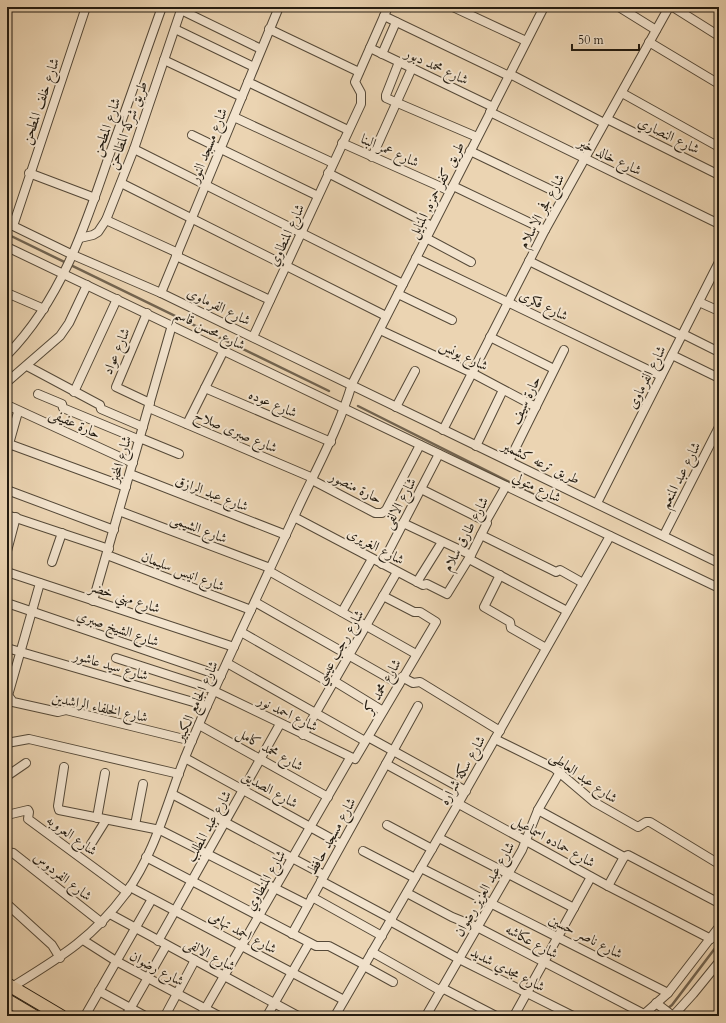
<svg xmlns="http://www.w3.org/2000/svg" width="726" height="1023" font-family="Cardo,Amiri,serif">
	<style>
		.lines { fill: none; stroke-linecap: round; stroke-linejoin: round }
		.stream { stroke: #726450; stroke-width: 2.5 }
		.street-casing { stroke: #554938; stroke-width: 10 }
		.primary-casing { stroke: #231b10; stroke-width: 14 }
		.street { stroke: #f2e3cd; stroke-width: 8 }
		.primary { stroke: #ebd4b2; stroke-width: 12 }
		.labels { text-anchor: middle; stroke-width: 4; stroke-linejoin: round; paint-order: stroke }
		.street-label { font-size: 14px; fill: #231b10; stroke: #f2e3cd }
	</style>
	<rect width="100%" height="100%" fill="#ebd4b2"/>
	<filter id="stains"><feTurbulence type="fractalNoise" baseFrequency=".005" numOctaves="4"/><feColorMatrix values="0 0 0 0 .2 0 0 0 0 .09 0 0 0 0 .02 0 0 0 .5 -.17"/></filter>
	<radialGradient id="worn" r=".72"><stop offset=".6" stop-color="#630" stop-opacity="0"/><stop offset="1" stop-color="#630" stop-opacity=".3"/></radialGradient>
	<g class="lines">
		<g class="stream">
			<polyline points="7,234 329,391"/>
			<polyline points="358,406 543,499"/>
			<polyline points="658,1016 672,1005 719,943"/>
		</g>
		<defs>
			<g id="street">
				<polyline points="453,7 526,41"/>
				<polyline points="619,7 656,30"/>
				<polyline points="673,7 719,36"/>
				<polyline points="717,7 719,8"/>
				<polyline points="181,10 261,49"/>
				<polyline points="384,16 509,76"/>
				<polyline points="175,29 254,67"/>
				<polyline points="269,29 359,72"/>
				<polyline points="649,42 719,84"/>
				<polyline points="370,48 493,107"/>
				<polyline points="382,54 396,22"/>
				<polyline points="164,60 242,97"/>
				<polyline points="399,62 386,95 386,98 477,137"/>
				<polyline points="510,74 604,123"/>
				<polyline points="248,82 348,130"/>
				<polyline points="622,93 719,147"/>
				<polyline points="490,112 719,224"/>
				<polyline points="234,117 333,163"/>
				<polyline points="607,119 719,175"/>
				<polyline points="192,135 318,196"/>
				<polyline points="342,143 450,191"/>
				<polyline points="134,149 403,284"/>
				<polyline points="470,151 564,196"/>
				<polyline points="372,157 412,68"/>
				<polyline points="29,173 95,198"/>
				<polyline points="328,173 432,226"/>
				<polyline points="121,183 386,316"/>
				<polyline points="453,186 545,230"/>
				<polyline points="106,220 178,253"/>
				<polyline points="7,223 73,255 161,293 719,563"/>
				<polyline points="13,226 86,7"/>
				<polyline points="80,238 93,235 98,232 106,220 134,149 182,7"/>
				<polyline points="426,238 471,262"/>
				<polyline points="7,247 719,588"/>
				<polyline points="176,256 270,300"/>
				<polyline points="416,258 661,376"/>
				<polyline points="529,261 682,336"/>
				<polyline points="7,293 44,309"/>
				<polyline points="161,293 279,7"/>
				<polyline points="398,294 452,320"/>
				<polyline points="699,302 719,311"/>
				<polyline points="147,313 116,387 150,403"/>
				<polyline points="380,330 472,373 536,407"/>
				<polyline points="683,334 719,352"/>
				<polyline points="253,337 361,104 361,93 355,82 388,7"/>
				<polyline points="490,337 554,369"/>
				<path d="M7,355C61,300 85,227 109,156C127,107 144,57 162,7"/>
				<polyline points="672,355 719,378"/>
				<polyline points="27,366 100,405 101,409 143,427"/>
				<polyline points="7,382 60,336 69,323 87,285"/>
				<polyline points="205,388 331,442"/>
				<polyline points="74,392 117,299"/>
				<polyline points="38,394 62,404 63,408 140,440"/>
				<polyline points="7,405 133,463"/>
				<polyline points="396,407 415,371"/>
				<polyline points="149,408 313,478"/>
				<polyline points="187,424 224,350"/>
				<polyline points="443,430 545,230 669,7"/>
				<polyline points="140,438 179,454"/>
				<polyline points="9,444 126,487"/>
				<polyline points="476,446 503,390"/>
				<polyline points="7,451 18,412"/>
				<polyline points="509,461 564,350"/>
				<polyline points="130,474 286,535"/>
				<polyline points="312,480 375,513 382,513 386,510 420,445"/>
				<polyline points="421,489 485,521"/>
				<polyline points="7,490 114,530"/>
				<polyline points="597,503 719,262"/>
				<polyline points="119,511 270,568"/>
				<polyline points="7,515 109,549"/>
				<polyline points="294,517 423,585 427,584 447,594 471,555 487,523 486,521 506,486"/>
				<polyline points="403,523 471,555"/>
				<polyline points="481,535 556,572 560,570 583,583"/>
				<polyline points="664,535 719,427"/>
				<polyline points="7,551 16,517"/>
				<polyline points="107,555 251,610"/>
				<polyline points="469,559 567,611"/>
				<polyline points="52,562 62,533"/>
				<polyline points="382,564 439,454"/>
				<polyline points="269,571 416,654"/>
				<polyline points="7,572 234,647"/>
				<polyline points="500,575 484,607 510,622 511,628 546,648"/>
				<polyline points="417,582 442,542"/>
				<polyline points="93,601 172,325"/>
				<polyline points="255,602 399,684"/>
				<polyline points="7,603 221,676"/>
				<polyline points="342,612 372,559"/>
				<polyline points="241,632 332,684"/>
				<polyline points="7,648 207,706"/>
				<polyline points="116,658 215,690"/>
				<polyline points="227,663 365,741"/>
				<polyline points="402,677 413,683 420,682 500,731"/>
				<polyline points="334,681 383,711"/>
				<polyline points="214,691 355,759 436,622 420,612 414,612 383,596"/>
				<polyline points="7,694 13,702 58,712 66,710 192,741"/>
				<polyline points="7,699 40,583"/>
				<polyline points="199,725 328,797"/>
				<polyline points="303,735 397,572"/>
				<polyline points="368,737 466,791"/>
				<polyline points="495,739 554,768 594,802 638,827 646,822 650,822 719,864"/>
				<polyline points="7,743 29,739 179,774"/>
				<polyline points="185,758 341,844"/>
				<polyline points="386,764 608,886 711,939"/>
				<polyline points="64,767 58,806 59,810 160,830 308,905"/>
				<polyline points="7,776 26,763"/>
				<polyline points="172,794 324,875"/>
				<polyline points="538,810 624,857"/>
				<polyline points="7,815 28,810 29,812 28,819 127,892"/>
				<polyline points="97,818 105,773"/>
				<polyline points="135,825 143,784"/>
				<polyline points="387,825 432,849"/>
				<polyline points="439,838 574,908"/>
				<polyline points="91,844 106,820"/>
				<polyline points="363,851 415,878"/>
				<polyline points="7,852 13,853 102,923"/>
				<polyline points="146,857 316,946 329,946 365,965"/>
				<polyline points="421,868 668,993"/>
				<polyline points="321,881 392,919"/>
				<polyline points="608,886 624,857 628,855 719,903"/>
				<polyline points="130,887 344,1000"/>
				<polyline points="407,893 452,917 477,927 644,1014"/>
				<polyline points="312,897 382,936"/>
				<polyline points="7,904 52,945 60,958"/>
				<polyline points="110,914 298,1016"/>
				<polyline points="390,921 459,959 573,1016"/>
				<polyline points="292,934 418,706"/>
				<polyline points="83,940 116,961 219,1016"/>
				<polyline points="158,941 280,724"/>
				<polyline points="372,952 441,991"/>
				<polyline points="364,966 393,982"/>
				<path d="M12,987C59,958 92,939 126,893C152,857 164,814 179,773C187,751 197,729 206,708C235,644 264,581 294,517C314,473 338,431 352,384L544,7"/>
				<polyline points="442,988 496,1016"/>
				<polyline points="99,991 145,1016"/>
				<polyline points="656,1003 673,1016"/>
				<polyline points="85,1016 152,899"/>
				<polyline points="126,1016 166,946"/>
				<polyline points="165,1016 195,960"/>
				<polyline points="201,1016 350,758"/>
				<polyline points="267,1016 309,943"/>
				<polyline points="335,1016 458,804 610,536"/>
				<polyline points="426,1016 522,850 538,810 560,772"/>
				<polyline points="514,1016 591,877"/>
				<polyline points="642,1016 668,993 719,927"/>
				<polyline points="673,1016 693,994 719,962"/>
			</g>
			<g id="primary">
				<polyline points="7,984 61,1016"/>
				<polyline points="7,1000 34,1016"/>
			</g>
		</defs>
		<use href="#street" class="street-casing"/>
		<use href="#primary" class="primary-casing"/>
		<use href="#street" class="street"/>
		<use href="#primary" class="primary"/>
	</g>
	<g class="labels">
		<g class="street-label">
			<text transform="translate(437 66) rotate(25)" y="5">شارع محمد دبور</text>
			<text transform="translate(40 101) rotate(-71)" y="5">شارع خلف المطحن</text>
			<text transform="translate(127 125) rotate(-70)" y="5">طريق شركه المطاحن</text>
			<text transform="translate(106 127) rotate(-71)" y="5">شارع المطحن</text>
			<text transform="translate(669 135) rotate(26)" y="5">شارع النصاري</text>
			<text transform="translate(208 145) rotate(-68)" y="5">شارع مسجد النور</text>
			<text transform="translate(390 150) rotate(24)" y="5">شارع عمر البنا</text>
			<text transform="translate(610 156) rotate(26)" y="5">شارع خالد خير</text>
			<text transform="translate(436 190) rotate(-63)" y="5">طريق كفر حمزه, المنايل</text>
			<text transform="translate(541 211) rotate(-62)" y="5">شارع فجر الاسلام</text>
			<text transform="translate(286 235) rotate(-65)" y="5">شارع المنطاوي</text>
			<text transform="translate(544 305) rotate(26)" y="5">شارع فكرى</text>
			<text transform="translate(219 306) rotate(26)" y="5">شارع الفرماوى</text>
			<text transform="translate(210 329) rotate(26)" y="5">شارع محسن قاسم</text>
			<text transform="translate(116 351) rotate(-67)" y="5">شارع عواد</text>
			<text transform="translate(464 355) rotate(26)" y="5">شارع يونس</text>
			<text transform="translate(646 377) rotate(-63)" y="5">شارع الفرماوى</text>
			<text transform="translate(525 400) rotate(-64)" y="5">حارة سيف</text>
			<text transform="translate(273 403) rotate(23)" y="5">شارع عوده</text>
			<text transform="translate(75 423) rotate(24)" y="5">حارة عفيفى</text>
			<text transform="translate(236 431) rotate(23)" y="5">شارع صبرى صلاح</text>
			<text transform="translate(120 459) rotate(-74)" y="5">شارع المخبز</text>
			<text transform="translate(541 462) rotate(25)" y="5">طريق ترعه كشمير</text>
			<text transform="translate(680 475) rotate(-63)" y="5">شارع عبد المنعم</text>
			<text transform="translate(356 487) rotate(26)" y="5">حارة منصور</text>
			<text transform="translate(537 487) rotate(26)" y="5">شارع متولي</text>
			<text transform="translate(212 493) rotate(21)" y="5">شارع عبد الرازق</text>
			<text transform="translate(399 503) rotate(-62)" y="5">شارع الالفى</text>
			<text transform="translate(199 528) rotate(21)" y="5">شارع الشيمى</text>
			<text transform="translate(465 534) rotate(-62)" y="5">شارع طارق سلام</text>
			<text transform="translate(376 546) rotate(28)" y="5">شارع الغريرى</text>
			<text transform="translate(183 571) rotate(21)" y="5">شارع انيس سليمان</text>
			<text transform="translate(125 597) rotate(18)" y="5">شارع مهني خضر</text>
			<text transform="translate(118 628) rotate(19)" y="5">شارع الشيخ صبري</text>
			<text transform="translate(339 647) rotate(-60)" y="5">شارع رجب عيسي</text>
			<text transform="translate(111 665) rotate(16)" y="5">شارع سيد عاشور</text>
			<text transform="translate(382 686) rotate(-60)" y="5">شارع محمد كر</text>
			<text transform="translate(196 701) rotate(-66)" y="5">شارع الجامع الكبير</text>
			<text transform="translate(100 707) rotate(12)" y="5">شارع الخلفاء الراشدين</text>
			<text transform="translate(288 713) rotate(26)" y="5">شارع احمد نور</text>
			<text transform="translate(270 749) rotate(29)" y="5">شارع محمد كامل</text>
			<text transform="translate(462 770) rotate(-60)" y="5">شارع سكة شراره</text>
			<text transform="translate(584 777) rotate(35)" y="5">شارع عبد العاطى</text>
			<text transform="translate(270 789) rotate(29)" y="5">شارع الصديق</text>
			<text transform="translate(208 826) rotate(-61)" y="5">شارع عبد المطلب</text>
			<text transform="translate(72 835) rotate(36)" y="5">شارع العروبه</text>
			<text transform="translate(331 836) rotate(-61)" y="5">شارع مسجد حافظ</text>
			<text transform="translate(554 841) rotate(29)" y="5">شارع حماده اسماعيل</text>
			<text transform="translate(63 876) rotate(38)" y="5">شارع الفردوس</text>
			<text transform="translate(265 880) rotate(-60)" y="5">شارع المنطاوي</text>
			<text transform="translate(484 889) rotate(-60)" y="5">شارع عبد العزيز رضوان</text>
			<text transform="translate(243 932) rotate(28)" y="5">شارع احمد تهامى</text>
			<text transform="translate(586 936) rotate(27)" y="5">شارع ناصر حسين</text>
			<text transform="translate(532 941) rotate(28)" y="5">شارع عكاشه</text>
			<text transform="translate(210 954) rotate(28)" y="5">شارع الالفى</text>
			<text transform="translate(157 968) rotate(28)" y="5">شارع رضوان</text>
			<text transform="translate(508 969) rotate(27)" y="5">شارع مجدي شديد</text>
		</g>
	</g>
	<rect width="726" height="1023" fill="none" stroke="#ebd4b2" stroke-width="24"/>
	<rect x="8" y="8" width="710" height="1007" fill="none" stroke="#231b10" stroke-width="2"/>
	<rect x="12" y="12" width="702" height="999" fill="none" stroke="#231b10"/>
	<path d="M572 44v6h67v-6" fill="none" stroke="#231b10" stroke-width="2"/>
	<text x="578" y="44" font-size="12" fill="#231b10" stroke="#f2e3cd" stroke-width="3" paint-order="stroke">50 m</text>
	<rect width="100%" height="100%" filter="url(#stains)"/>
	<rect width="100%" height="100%" fill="url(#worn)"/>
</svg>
